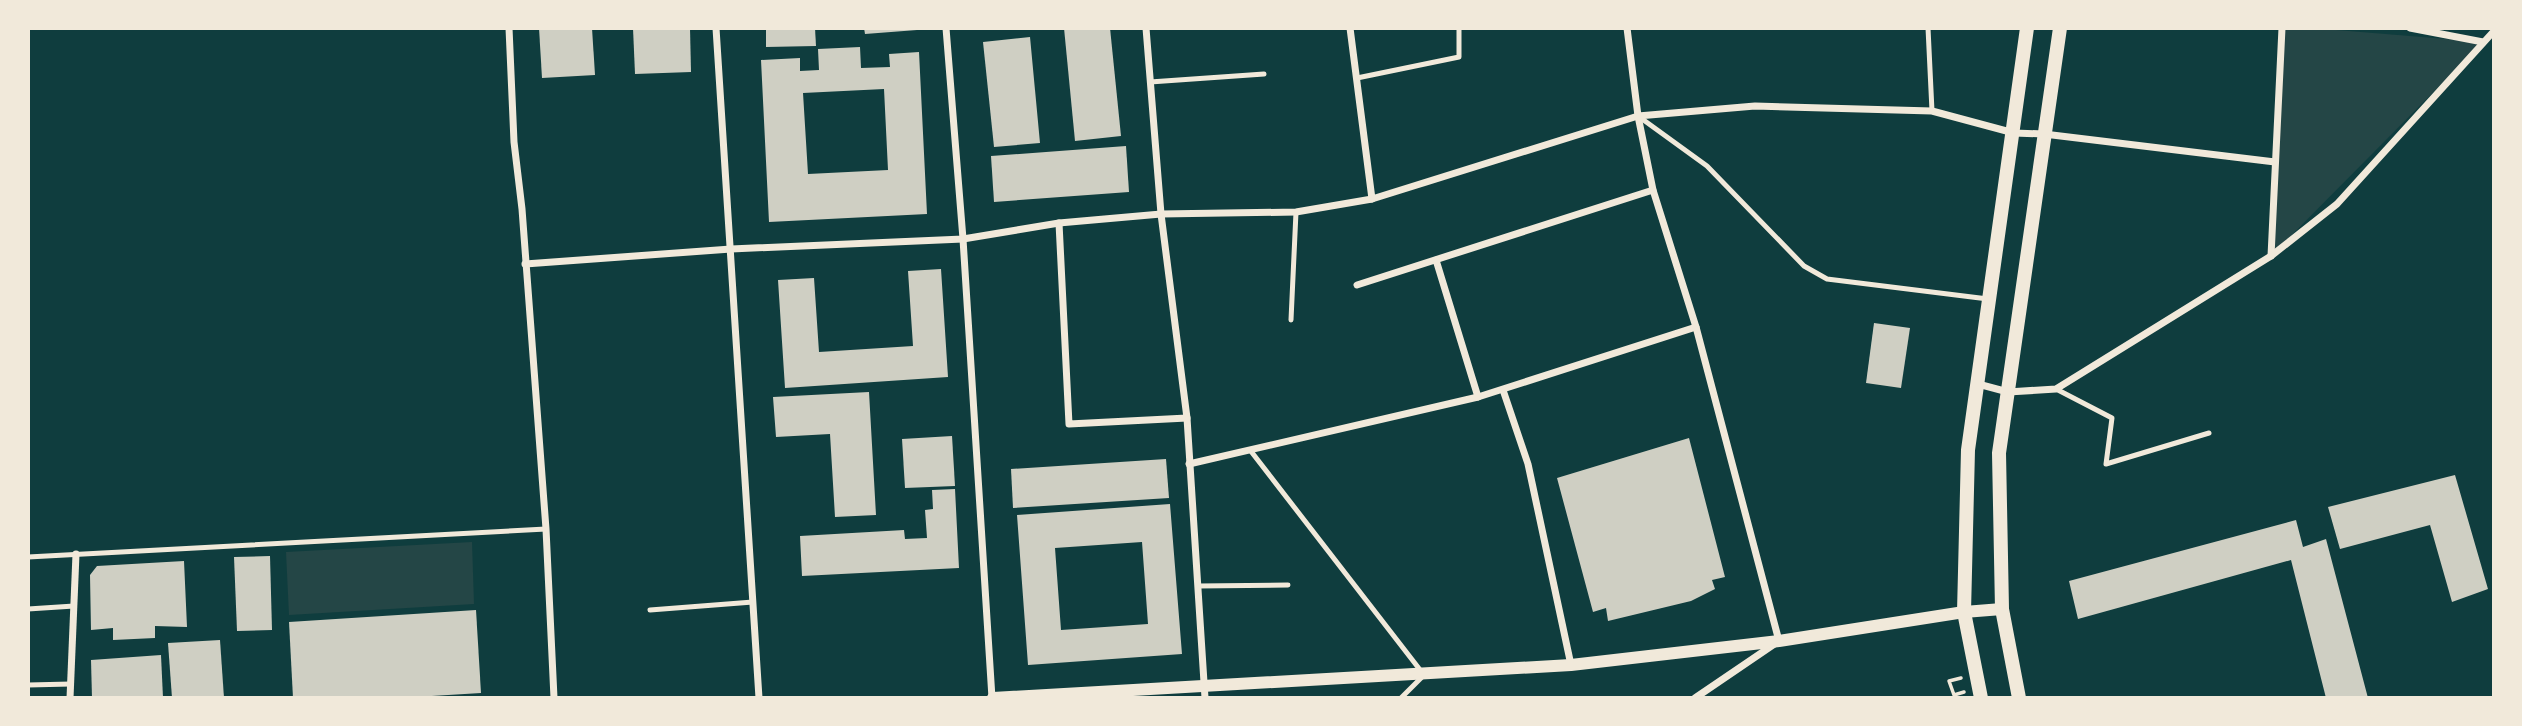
<svg xmlns="http://www.w3.org/2000/svg" width="2522" height="726" font-family="Karla,sans-serif">
	<style>
		.green { fill: #244646 }
		.building { fill: #cfcfc3; fill-rule: evenodd }
		.lines { fill: none; stroke-linecap: round; stroke-linejoin: round }
		.path { stroke: #f1e9da; stroke-width: 3.5 }
		.service { stroke: #f1e9da; stroke-width: 5 }
		.minor { stroke: #f1e9da; stroke-width: 7 }
		.tertiary { stroke: #f1e9da; stroke-width: 12 }
		.secondary { stroke: #f1e9da; stroke-width: 14 }
	</style>
	<rect width="100%" height="100%" fill="#0f3d3e"/>
	<g class="green">
		<polygon points="2282,28 2312,28 2483,42 2271,256"/>
		<polygon points="472,542 474,604 289,615 286,552"/>
	</g>
	<g class="building">
		<polygon points="539,28 592,28 595,75 542,78"/>
		<polygon points="633,28 690,28 691,72 635,74"/>
		<polygon points="766,28 815,28 816,46 766,47"/>
		<polygon points="864,28 917,28 917,30 865,34"/>
		<polygon points="1064,28 1110,28 1121,136 1075,141"/>
		<polygon points="1030,37 1040,143 994,147 983,42"/>
		<path d="M860,47L861,68L890,67L889,54L919,52L927,214L769,222L761,60L800,58V71L819,70L818,49ZM884,89L888,170L808,174L803,93Z"/>
		<polygon points="1126,146 1129,192 994,202 991,156"/>
		<polygon points="941,269 948,377 785,388 778,280 814,278 819,352 913,346 908,271"/>
		<polygon points="1874,323 1910,328 1901,388 1866,383"/>
		<polygon points="869,392 876,515 835,517 830,434 776,437 773,397"/>
		<polygon points="952,436 955,486 905,488 902,439"/>
		<polygon points="1689,438 1725,577 1712,580 1715,589 1691,601 1608,621 1606,608 1593,612 1557,478"/>
		<polygon points="1166,459 1169,498 1013,508 1011,469"/>
		<polygon points="2455,475 2488,589 2452,602 2430,525 2340,549 2328,507"/>
		<polygon points="955,489 959,568 802,576 800,536 904,530 905,539 927,538 925,510 933,509 932,490"/>
		<path d="M1170,504L1182,654L1028,665L1017,515ZM1142,542L1148,624L1061,630L1055,548Z"/>
		<polygon points="2296,520 2303,547 2326,539 2368,698 2326,698 2291,560 2078,619 2069,581"/>
		<polygon points="270,556 272,630 237,631 234,557"/>
		<polygon points="184,561 187,627 155,626 155,638 113,640 113,628 91,630 90,575 97,566"/>
		<polygon points="476,610 481,693 399,698 293,698 289,622"/>
		<polygon points="220,640 224,698 172,698 168,643"/>
		<polygon points="161,655 163,698 92,698 91,660"/>
	</g>
	<g class="lines">
		<polyline class="path" points="1961,678 1949,681 1954,695 1964,692"/>
		<g class="service">
			<polyline points="1928,28 1932,111"/>
			<polyline points="1357,78 1459,57 1459,28"/>
			<polyline points="1150,82 1264,74"/>
			<polyline points="1638,116 1707,166 1804,266 1827,279 1988,299"/>
			<polyline points="1291,320 1296,212"/>
			<polyline points="2056,389 2112,418 2106,464 2209,433"/>
			<polyline points="1250,450 1424,675 1401,698"/>
			<polyline points="28,557 546,529"/>
			<polyline points="1198,586 1288,585"/>
			<polyline points="28,609 74,606"/>
			<polyline points="650,610 753,602"/>
			<polyline points="28,685 71,684"/>
		</g>
		<g class="minor">
			<polyline points="509,28 514,142 522,209 546,529 554,698"/>
			<polyline points="716,28 759,698"/>
			<polyline points="946,28 963,239 992,698"/>
			<polyline points="1146,28 1161,214 1187,418 1205,698"/>
			<polyline points="1350,28 1372,199"/>
			<polyline points="1627,28 1638,116 1653,190 1696,327 1779,641 1695,698"/>
			<polyline points="2410,28 2483,42"/>
			<polyline points="1059,223 1069,424 1187,418"/>
			<polyline points="2271,256 2282,28"/>
			<polyline points="1436,260 1478,397"/>
			<polyline points="525,264 731,249 963,239 1059,223 1161,214 1296,212 1372,199 1638,116 1755,106 1932,111 2014,133 2044,134 2275,162"/>
			<polyline points="1357,285 1653,190"/>
			<polyline points="1978,384 2008,392 2056,389 2271,256 2337,204 2494,31"/>
			<polyline points="1503,390 1528,464 1571,665"/>
			<polyline points="1189,464 1478,397 1696,327"/>
			<polyline points="70,698 76,554"/>
		</g>
		<polyline class="tertiary" points="993,698 1571,665 1779,641 1964,612 2002,609"/>
		<g class="secondary">
			<polyline points="1981,698 1964,612 1968,450 2027,28"/>
			<polyline points="2019,698 2002,609 1999,453 2060,28"/>
		</g>
	</g>
	<rect width="2522" height="726" fill="none" stroke="#f1e9da" stroke-width="60"/>
</svg>
